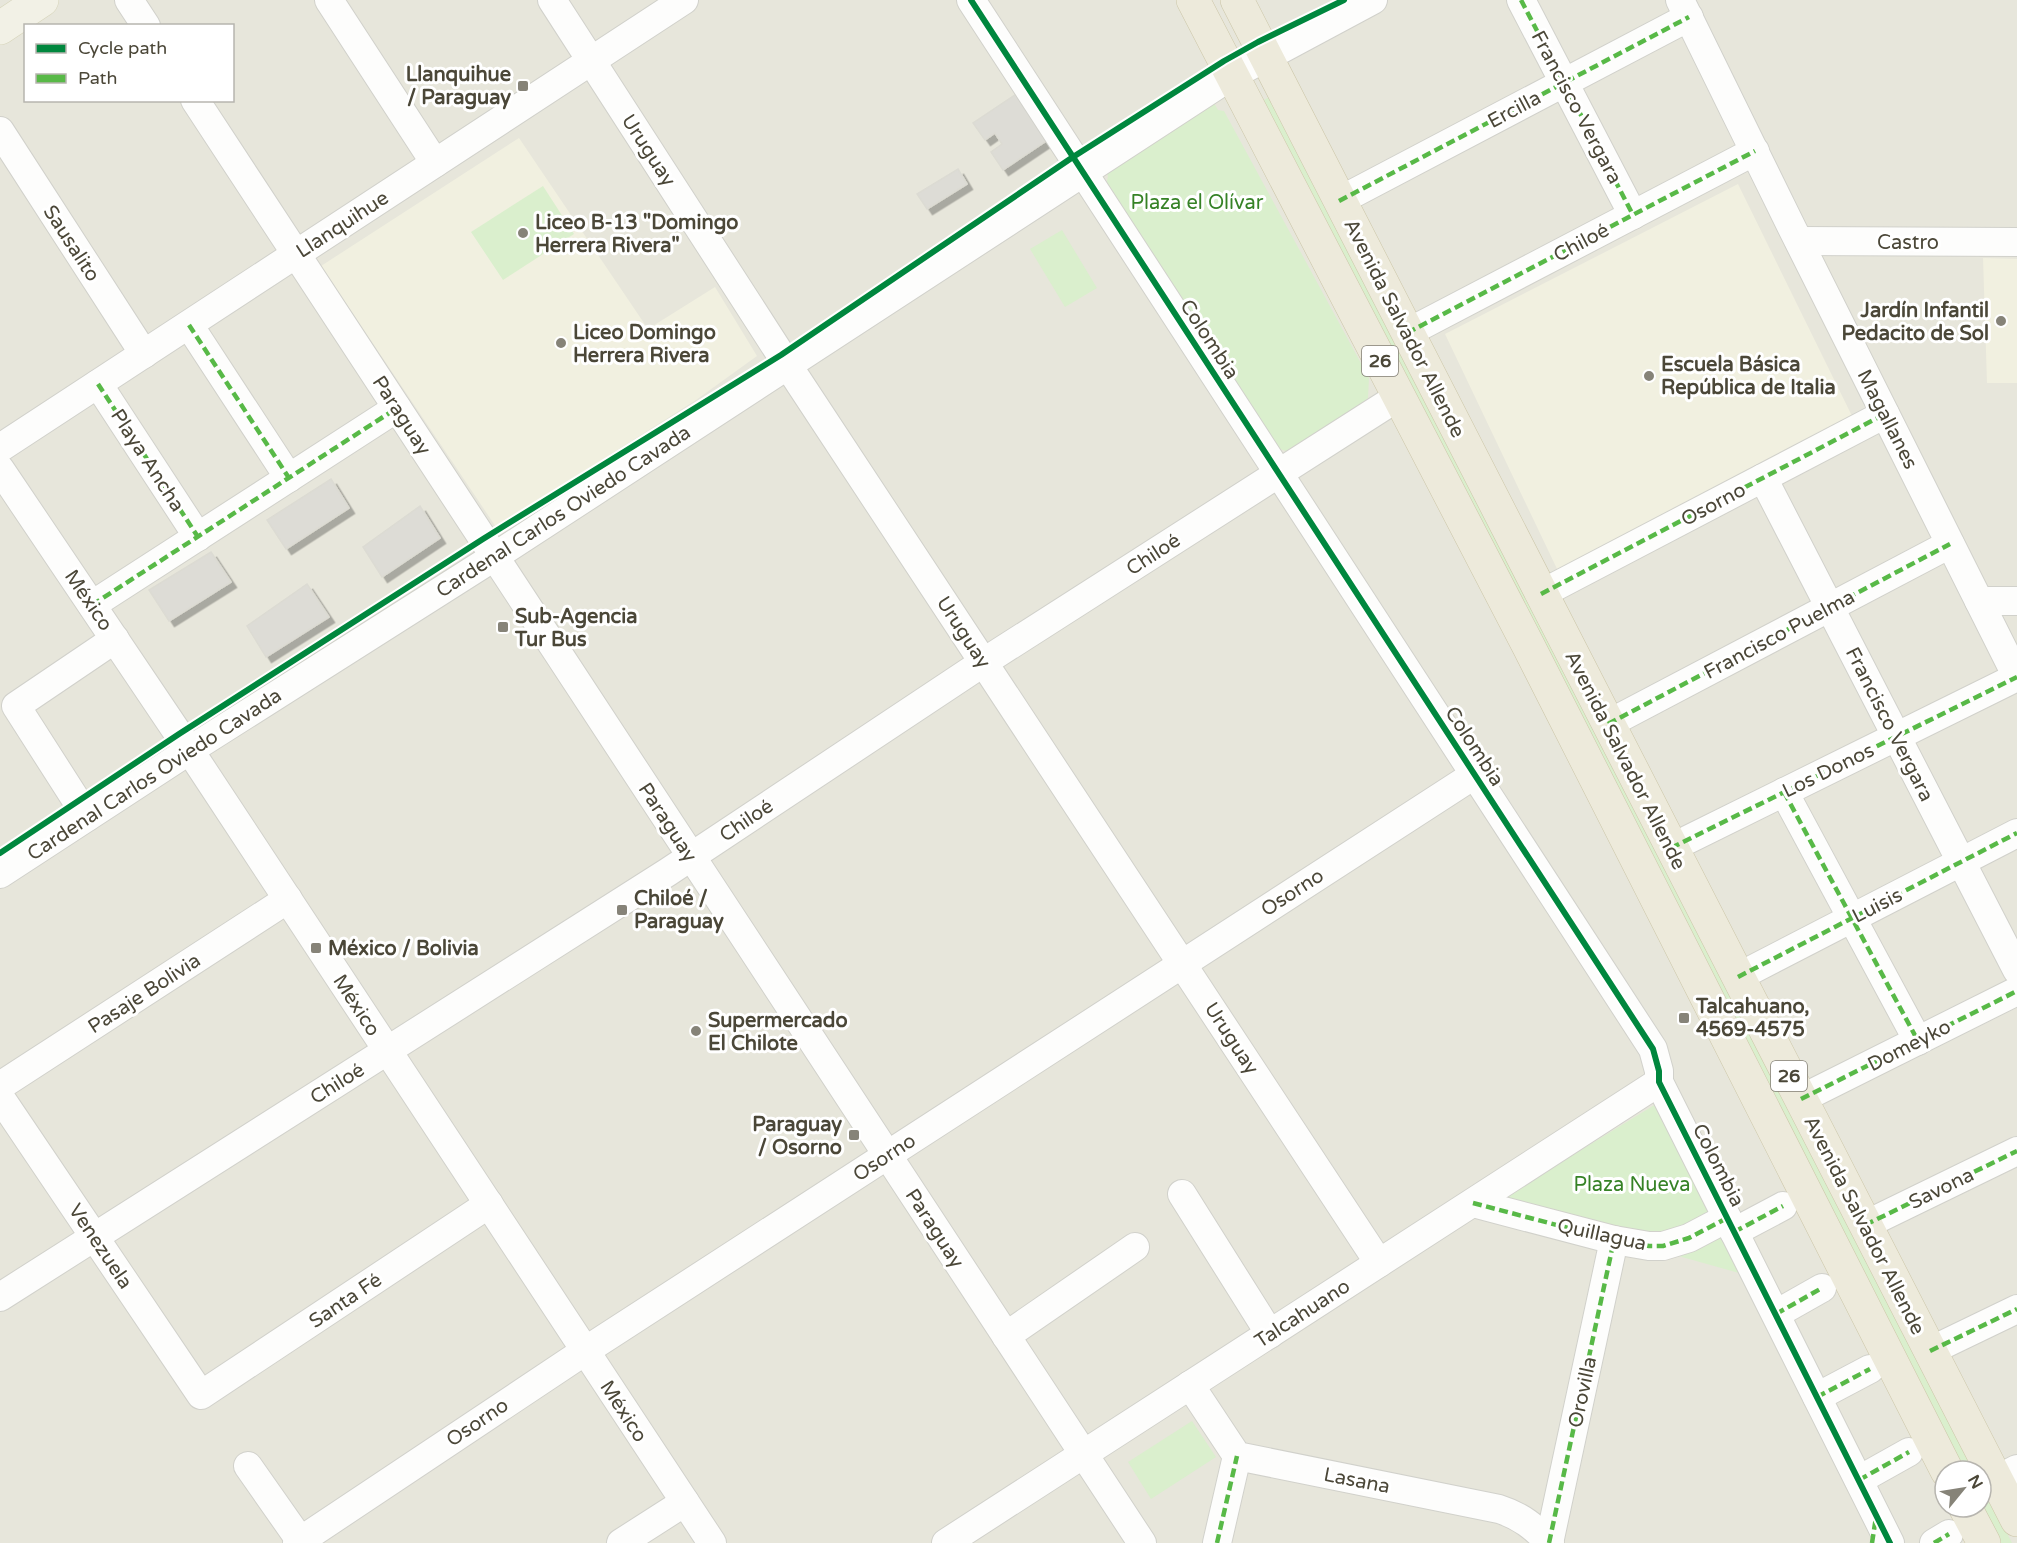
<svg xmlns="http://www.w3.org/2000/svg" width="2017" height="1543" font-family="'Varela Round',sans-serif">
	<style>
		.residential { fill: #e7e6db; fill-rule: evenodd }
		.education { fill: #f1f0e0 }
		.green { fill: #daefcd }
		.building { fill: #dddcd6; stroke: #dcdbd3; stroke-width: 1.5; filter: url(#shadow) }
		.lines { fill: none; stroke-linecap: round; stroke-linejoin: round }
		.minor-casing { stroke: #d1d1cb; stroke-width: 30 }
		.major-casing { stroke: #d6d4ba; stroke-width: 34 }
		.highway-casing { stroke: #ccc6a8; stroke-width: 34 }
		.minor { stroke: #fdfdfc; stroke-width: 28 }
		.major { stroke: #f2f1e6; stroke-width: 33 }
		.highway { stroke: #edeadb; stroke-width: 33 }
		.quiet { stroke: #58b947; stroke-width: 4.5; stroke-dasharray: 9 4.5; stroke-linecap: butt }
		.cycleway-casing { stroke: #fff; stroke-width: 10 }
		.cycleway { stroke: #00873e; stroke-width: 6 }
		.poi-dot { fill: #868378; stroke: #fff; stroke-width: 2 }
		.labels { text-anchor: middle; stroke-width: 6; stroke-linejoin: round; paint-order: stroke }
		.shield { fill: #fff; stroke: #817e74; stroke-width: 1.5 }
		.shield-label { font-size: 18px; font-weight: bold; fill: #4b4738 }
		.poi-label { font-size: 20px; font-weight: bold; fill: #4b4738; stroke: #fff; text-anchor: start }
		.street-label { font-size: 20px; fill: #4b4738; stroke: #fff }
		.park-label { font-size: 20px; fill: #368226; stroke: #fff }
	</style>
	<defs>
		<filter id="shadow"><feDropShadow dx="5.5" dy="5.5" stdDeviation="0" flood-color="#0004"/></filter>
	</defs>
	<rect width="100%" height="100%" fill="#f3f3ee"/>
	<path class="residential" d="M0,0H2017V1543H0ZM26,26H232V100H26ZM1945,1471H1981V1507H1945Z"/>
	<g class="education">
		<polygon points="519,138 648,329 715,287 757,356 696,400 496,527 321,266"/>
		<polygon points="1738,184 1853,418 1558,571 1445,334"/>
		<polygon points="1983,258 2017,259 2017,383 1987,383"/>
	</g>
	<g class="green">
		<polygon points="1271,96 1976,1471 1962,1471 1262,101"/>
		<polygon points="1214,103 1218,110 1224,111 1369,378 1368,398 1362,404 1286,451 1273,447 1106,186 1108,176 1106,172"/>
		<polygon points="543,186 574,234 503,280 471,232"/>
		<polygon points="1062,230 1097,288 1065,307 1030,249"/>
		<polygon points="1656,1104 1739,1273 1493,1204"/>
		<polygon points="1192,1421 1216,1457 1151,1499 1128,1462"/>
		<polygon points="1981,1482 2012,1543 1999,1543 1981,1507"/>
	</g>
	<g class="building">
		<polygon points="1018,93 1049,139 1003,170 991,152 1002,144 995,133 985,140 973,123"/>
		<polygon points="958,169 967,184 927,209 917,194"/>
		<polygon points="331,479 349,508 286,549 267,520"/>
		<polygon points="420,506 440,538 382,577 363,547"/>
		<polygon points="211,552 231,582 169,621 149,590"/>
		<polygon points="307,584 329,617 266,657 247,626"/>
	</g>
	<g class="lines">
		<defs>
			<g id="minor">
				<polyline points="129,0 146,26"/>
				<polyline points="329,0 435,163"/>
				<polyline points="552,0 781,355 1379,1263"/>
				<polyline points="971,0 1653,1049 1659,1071 1659,1082 1890,1543"/>
				<polyline points="1521,0 1633,215"/>
				<polyline points="1680,0 1792,228 2017,677"/>
				<polyline points="195,100 1142,1543"/>
				<polyline points="0,131 144,354"/>
				<polyline points="1339,201 1689,17"/>
				<polyline points="1799,241 2017,242"/>
				<polyline points="189,325 289,478"/>
				<polyline points="1407,333 1755,151"/>
				<polyline points="98,384 198,537"/>
				<polyline points="0,448 684,0"/>
				<polyline points="0,469 198,763 712,1543"/>
				<polyline points="1763,478 2017,970"/>
				<polyline points="1541,594 1885,414"/>
				<polyline points="1979,601 2017,601"/>
				<polyline points="92,605 397,408"/>
				<polyline points="1608,724 1950,544"/>
				<polyline points="1784,792 1918,1041"/>
				<polyline points="87,817 16,706 115,639"/>
				<polyline points="1671,848 2017,677"/>
				<polyline points="0,874 190,750 494,557 1231,76 1373,0"/>
				<polyline points="1738,977 2017,833"/>
				<polyline points="0,1086 288,899"/>
				<polyline points="0,1097 201,1395 489,1204"/>
				<polyline points="1801,1099 2017,991"/>
				<polyline points="1182,1194 1270,1334"/>
				<polyline points="1473,1203 1614,1240 1649,1246 1663,1246 1689,1238 1727,1218"/>
				<polyline points="1865,1225 2017,1151"/>
				<polyline points="1734,1232 1783,1206"/>
				<polyline points="0,1297 668,872 984,662 1398,397"/>
				<polyline points="1776,1314 1822,1288"/>
				<polyline points="1006,1336 1135,1247"/>
				<polyline points="1930,1351 2017,1309"/>
				<path d="M1190,1385L1237,1456L1499,1509C1521,1516 1534,1527 1550,1543"/>
				<polyline points="1817,1397 1870,1369"/>
				<polyline points="248,1466 302,1543"/>
				<polyline points="1859,1480 1909,1452"/>
				<polyline points="1996,1480 2017,1469"/>
				<polyline points="297,1543 585,1351 1474,775"/>
				<polyline points="621,1543 685,1502"/>
				<polyline points="946,1543 1659,1082"/>
				<polyline points="1217,1543 1237,1456"/>
				<polyline points="1549,1543 1614,1240"/>
				<polyline points="1934,1543 1949,1534"/>
			</g>
			<polyline id="major" points="0,28 42,0"/>
			<g id="highway">
				<polyline points="1193,0 1529,647 1947,1471"/>
				<polyline points="1237,0 2017,1520"/>
				<polyline points="1965,1507 1984,1543"/>
			</g>
		</defs>
		<use href="#minor" class="minor-casing"/>
		<use href="#major" class="major-casing"/>
		<use href="#highway" class="highway-casing"/>
		<use href="#minor" class="minor"/>
		<use href="#major" class="major"/>
		<use href="#highway" class="highway"/>
		<g class="quiet">
			<polyline points="1521,0 1633,215"/>
			<polyline points="1339,201 1689,17"/>
			<polyline points="189,325 289,478"/>
			<polyline points="1407,333 1755,151"/>
			<polyline points="98,384 198,537"/>
			<polyline points="1541,594 1885,414"/>
			<polyline points="92,605 397,408"/>
			<polyline points="1608,724 1950,544"/>
			<polyline points="1784,792 1918,1041"/>
			<polyline points="1671,848 2017,677"/>
			<polyline points="1738,977 2017,833"/>
			<polyline points="1801,1099 2017,991"/>
			<polyline points="1473,1203 1614,1240 1649,1246 1663,1246 1689,1238 1727,1218"/>
			<polyline points="1865,1225 2017,1151"/>
			<polyline points="1734,1232 1783,1206"/>
			<polyline points="1776,1314 1822,1288"/>
			<polyline points="1930,1351 2017,1309"/>
			<polyline points="1817,1397 1870,1369"/>
			<polyline points="1859,1480 1909,1452"/>
			<polyline points="1217,1543 1237,1456"/>
			<polyline points="1549,1543 1614,1240"/>
			<polyline points="1872,1543 1876,1517"/>
			<polyline points="1934,1543 1949,1534"/>
		</g>
		<defs>
			<g id="cycleway">
				<polyline points="971,0 1653,1049 1659,1071 1659,1082 1890,1543"/>
				<polyline points="0,853 179,734 483,539 781,355 1073,157 1224,61 1258,42 1344,0"/>
			</g>
		</defs>
		<use href="#cycleway" class="cycleway-casing"/>
		<use href="#cycleway" class="cycleway"/>
	</g>
	<g class="poi-dot">
		<rect x="517" y="80" width="12" height="12" rx="3"/>
		<circle cx="523" cy="233" r="6"/>
		<circle cx="2001" cy="321" r="6"/>
		<circle cx="561" cy="343" r="6"/>
		<circle cx="1649" cy="376" r="6"/>
		<rect x="497" y="621" width="12" height="12" rx="3"/>
		<rect x="616" y="904" width="12" height="12" rx="3"/>
		<rect x="310" y="942" width="12" height="12" rx="3"/>
		<rect x="1678" y="1012" width="12" height="12" rx="3"/>
		<circle cx="696" cy="1031" r="6"/>
		<rect x="848" y="1129" width="12" height="12" rx="3"/>
	</g>
	<g class="labels">
		<g class="shield">
			<rect x="1362" y="346" width="36" height="30" rx="4.5"/>
			<rect x="1771" y="1061" width="36" height="30" rx="4.5"/>
		</g>
		<g class="shield-label">
			<text x="1380" y="367">26</text>
			<text x="1789" y="1082">26</text>
		</g>
		<g class="poi-label">
			<text x="511" y="81" text-anchor="end">Llanquihue<tspan x="511" dy="23">/ Paraguay</tspan></text>
			<text x="535" y="229">Liceo B-13 "Domingo<tspan x="535" dy="23">Herrera Rivera"</tspan></text>
			<text x="1989" y="317" text-anchor="end">Jardín Infantil<tspan x="1989" dy="23">Pedacito de Sol</tspan></text>
			<text x="573" y="339">Liceo Domingo<tspan x="573" dy="23">Herrera Rivera</tspan></text>
			<text x="1661" y="371">Escuela Básica<tspan x="1661" dy="23">República de Italia</tspan></text>
			<text x="515" y="623">Sub-Agencia<tspan x="515" dy="23">Tur Bus</tspan></text>
			<text x="634" y="905">Chiloé /<tspan x="634" dy="23">Paraguay</tspan></text>
			<text x="328" y="955">México / Bolivia</text>
			<text x="1696" y="1013">Talcahuano,<tspan x="1696" dy="23">4569-4575</tspan></text>
			<text x="708" y="1027">Supermercado<tspan x="708" dy="23">El Chilote</tspan></text>
			<text x="842" y="1131" text-anchor="end">Paraguay<tspan x="842" dy="23">/ Osorno</tspan></text>
		</g>
		<g class="street-label">
			<text transform="translate(1577 107) rotate(62)" y="7">Francisco Vergara</text>
			<text transform="translate(1514 109) rotate(-28)" y="7">Ercilla</text>
			<text transform="translate(649 150) rotate(57)" y="7">Uruguay</text>
			<text transform="translate(342 224) rotate(-33)" y="7">Llanquihue</text>
			<text transform="translate(1581 242) rotate(-28)" y="7">Chiloé</text>
			<text x="1908" y="249">Castro</text>
			<text transform="translate(72 243) rotate(57)" y="7">Sausalito</text>
			<text transform="translate(1405 328) rotate(63)" y="7">Avenida Salvador Allende</text>
			<text transform="translate(1210 339) rotate(57)" y="7">Colombia</text>
			<text transform="translate(402 415) rotate(57)" y="7">Paraguay</text>
			<text transform="translate(1888 419) rotate(63)" y="7">Magallanes</text>
			<text transform="translate(148 460) rotate(57)" y="7">Playa Ancha</text>
			<text transform="translate(1713 504) rotate(-28)" y="7">Osorno</text>
			<text transform="translate(563 511) rotate(-33)" y="7">Cardenal Carlos Oviedo Cavada</text>
			<text transform="translate(1153 554) rotate(-33)" y="7">Chiloé</text>
			<text transform="translate(89 600) rotate(56)" y="7">México</text>
			<text transform="translate(964 632) rotate(57)" y="7">Uruguay</text>
			<text transform="translate(1779 634) rotate(-28)" y="7">Francisco Puelma</text>
			<text transform="translate(1890 724) rotate(63)" y="7">Francisco Vergara</text>
			<text transform="translate(1475 746) rotate(57)" y="7">Colombia</text>
			<text transform="translate(1626 760) rotate(63)" y="7">Avenida Salvador Allende</text>
			<text transform="translate(1828 770) rotate(-26)" y="7">Los Donos</text>
			<text transform="translate(154 774) rotate(-33)" y="7">Cardenal Carlos Oviedo Cavada</text>
			<text transform="translate(746 820) rotate(-34)" y="7">Chiloé</text>
			<text transform="translate(668 822) rotate(57)" y="7">Paraguay</text>
			<text transform="translate(1292 892) rotate(-33)" y="7">Osorno</text>
			<text transform="translate(1877 905) rotate(-27)" y="7">Luisis</text>
			<text transform="translate(144 993) rotate(-33)" y="7">Pasaje Bolivia</text>
			<text transform="translate(357 1005) rotate(57)" y="7">México</text>
			<text transform="translate(1232 1038) rotate(57)" y="7">Uruguay</text>
			<text transform="translate(1909 1045) rotate(-27)" y="7">Domeyko</text>
			<text transform="translate(337 1083) rotate(-32)" y="7">Chiloé</text>
			<text transform="translate(884 1157) rotate(-33)" y="7">Osorno</text>
			<text transform="translate(1719 1165) rotate(63)" y="7">Colombia</text>
			<text transform="translate(1941 1188) rotate(-26)" y="7">Savona</text>
			<text transform="translate(1865 1225) rotate(63)" y="7">Avenida Salvador Allende</text>
			<text transform="translate(935 1228) rotate(57)" y="7">Paraguay</text>
			<text transform="translate(1602 1234) rotate(12)" y="7">Quillagua</text>
			<text transform="translate(101 1246) rotate(56)" y="7">Venezuela</text>
			<text transform="translate(345 1300) rotate(-34)" y="7">Santa Fé</text>
			<text transform="translate(1302 1313) rotate(-33)" y="7">Talcahuano</text>
			<text transform="translate(1582 1392) rotate(-78)" y="7">Orovilla</text>
			<text transform="translate(624 1411) rotate(57)" y="7">México</text>
			<text transform="translate(477 1422) rotate(-34)" y="7">Osorno</text>
			<text transform="translate(1357 1480) rotate(11)" y="7">Lasana</text>
		</g>
		<g class="park-label">
			<text x="1197" y="209">Plaza el Olívar</text>
			<text x="1632" y="1191">Plaza Nueva</text>
		</g>
	</g>
	<rect x="24" y="24" width="210" height="78" fill="#ffffff" stroke="#b7b5af" stroke-width="1.5"/>
	<rect x="36" y="44" width="30" height="9" fill="#00873e" stroke="#b7b5af" stroke-width="1.5"/>
	<text x="78" y="54" font-size="18" fill="#4b4738">Cycle path</text>
	<rect x="36" y="74" width="30" height="9" fill="#58b947" stroke="#b7b5af" stroke-width="1.5"/>
	<text x="78" y="84" font-size="18" fill="#4b4738">Path</text>
	<g transform="translate(1963 1489) rotate(60)"><circle r="28" fill="#ffffff" stroke="#b7b5af" stroke-width="1.5"/>
	<path d="M0-4.5L10 22L0 15L-10 22Z" fill="#868378"/>
	<text y="-9" font-size="16" font-weight="bold" text-anchor="middle" fill="#4b4738">N</text>
	</g>
</svg>
